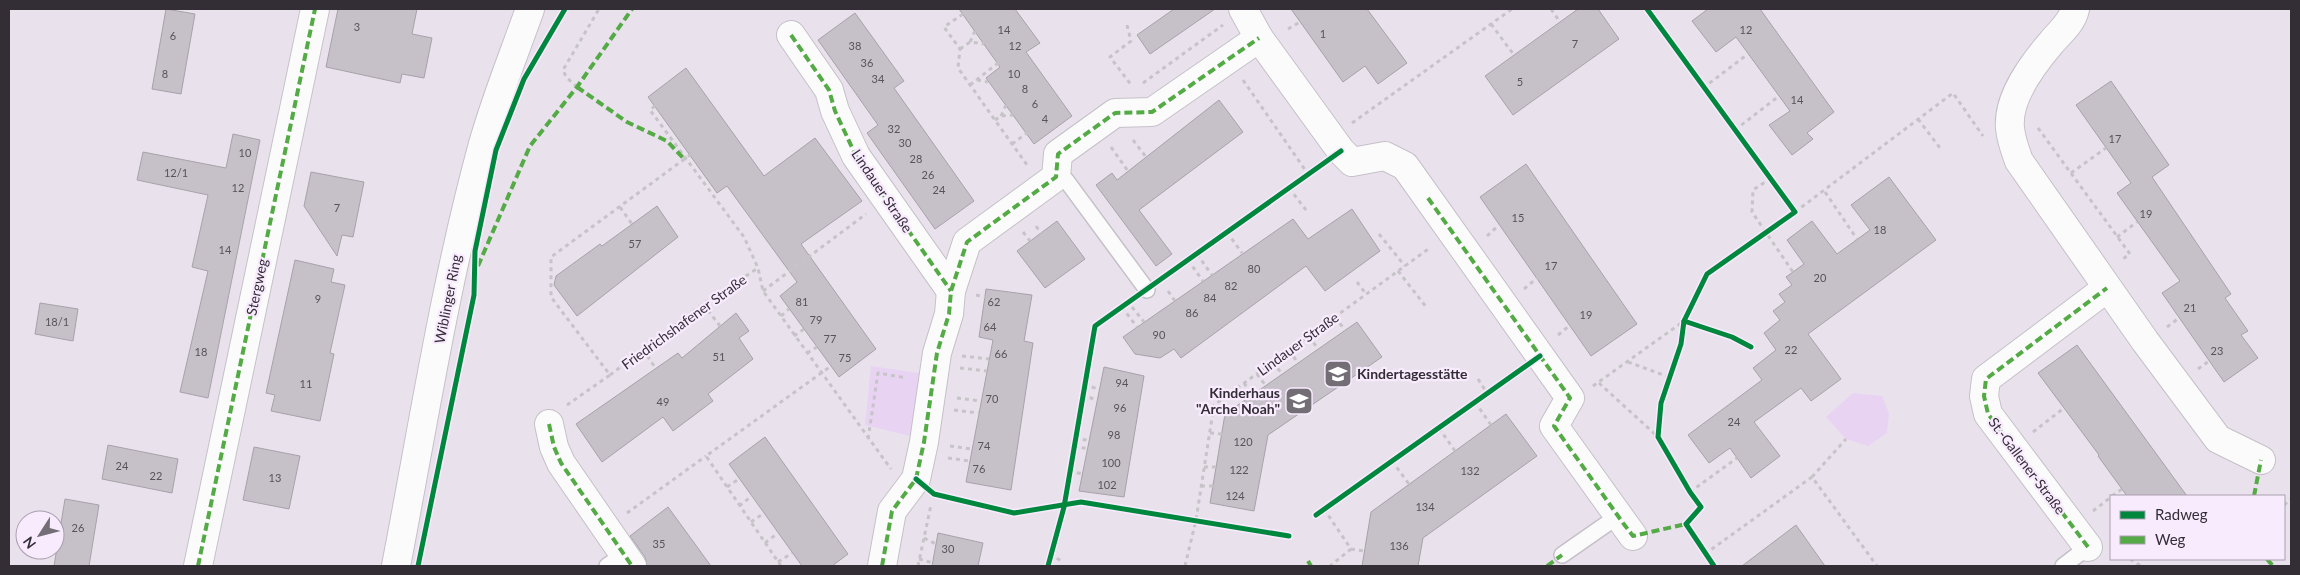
<svg xmlns="http://www.w3.org/2000/svg" width="2300" height="575" font-family="Lato,sans-serif">
	<style>
		.green { fill: #e8d3f3 }
		.building { fill: #c6c0c9; stroke: #a7a2aa }
		.lines { fill: none; stroke-linecap: round; stroke-linejoin: round }
		.service-casing { stroke: #c5c0c8; stroke-width: 18 }
		.minor-casing { stroke: #c5c0c8; stroke-width: 30 }
		.secondary-casing { stroke: #c5c0c8; stroke-width: 30 }
		.path { stroke: #c6c4c8; stroke-width: 3; stroke-dasharray: 4 4; stroke-linecap: butt }
		.service { stroke: #fcfbfc; stroke-width: 15 }
		.minor { stroke: #fcfbfc; stroke-width: 28 }
		.secondary { stroke: #fcfbfc; stroke-width: 28 }
		.quiet { stroke: #54ab45; stroke-width: 4; stroke-dasharray: 8 4; stroke-linecap: butt }
		.cycleway-casing { stroke: #f8ebfe; stroke-width: 8 }
		.cycleway { stroke: #00873e; stroke-width: 5 }
		.labels { text-anchor: middle; stroke-width: 4.5; stroke-linejoin: round; paint-order: stroke }
		.number-label { font-size: 11px; fill: #58525a }
		.street-label { font-size: 14px; fill: #332e35; stroke: #f8ebfe }
		.poi-label { font-size: 14px; font-weight: bold; fill: #332e35; stroke: #f8ebfe; text-anchor: start }
	</style>
	<rect width="100%" height="100%" fill="#e9e2ed"/>
	<g class="green">
		<polygon points="871,366 925,374 914,437 865,425"/>
		<polygon points="1853,393 1882,396 1889,414 1887,433 1868,446 1846,439 1826,417"/>
	</g>
	<g class="building">
		<polygon points="166,9 195,14 181,94 152,89"/>
		<polygon points="338,9 417,9 412,34 432,38 424,78 402,74 400,83 326,67"/>
		<polygon points="959,9 1015,9 1040,43 1026,52 1072,116 1034,144 986,78 1000,67"/>
		<polygon points="1174,9 1215,9 1150,54 1137,35"/>
		<polygon points="1291,9 1367,9 1407,63 1378,84 1365,66 1343,82"/>
		<polygon points="1578,9 1598,9 1619,39 1513,115 1485,76"/>
		<polygon points="1708,9 1760,9 1834,112 1807,133 1813,139 1792,155 1769,125 1790,111 1736,37 1716,52 1692,21"/>
		<polygon points="855,13 904,81 894,88 974,201 935,229 867,133 878,125 818,40"/>
		<polygon points="686,68 764,176 815,138 862,201 801,244 876,349 839,377 780,296 797,282 727,186 717,193 648,97"/>
		<polygon points="2111,81 2169,165 2152,177 2231,294 2225,298 2248,331 2241,335 2258,358 2224,382 2162,293 2180,281 2117,193 2131,183 2076,105"/>
		<polygon points="1219,100 1243,132 1139,210 1172,254 1156,266 1096,185 1112,173 1117,180"/>
		<polygon points="233,134 260,140 208,398 180,392 208,271 192,267 208,195 137,180 143,152 226,168"/>
		<polygon points="1526,164 1637,324 1591,356 1480,197"/>
		<polygon points="311,172 364,182 353,237 342,235 337,256 304,206"/>
		<polygon points="1889,177 1936,240 1808,334 1841,379 1811,401 1801,388 1754,422 1780,456 1751,478 1730,448 1709,463 1688,435 1762,380 1753,368 1776,350 1764,333 1780,320 1773,311 1785,302 1779,294 1792,285 1786,277 1804,264 1787,240 1812,221 1837,254 1870,230 1851,205"/>
		<polygon points="657,206 678,237 577,316 554,285 556,276 600,244 602,246"/>
		<polygon points="1352,209 1380,251 1325,291 1306,266 1181,358 1174,349 1160,358 1135,354 1123,337 1293,219 1308,239"/>
		<polygon points="1057,221 1085,259 1045,288 1017,251"/>
		<polygon points="295,260 334,269 331,282 345,285 330,353 334,354 320,421 271,411 275,395 266,393"/>
		<polygon points="986,289 1032,295 1024,341 1033,343 1011,490 966,482 993,340 979,337"/>
		<polygon points="40,303 78,309 73,341 35,334"/>
		<polygon points="736,313 749,331 739,338 753,359 708,394 713,401 673,431 663,417 602,462 576,424 678,353 682,358"/>
		<polygon points="1357,322 1382,357 1268,435 1254,511 1210,503 1225,414"/>
		<polygon points="2077,345 2187,496 2127,496 2098,456 2099,455 2038,373"/>
		<polygon points="1104,367 1144,376 1124,497 1079,491"/>
		<polygon points="1506,414 1537,456 1423,538 1418,566 1362,566 1371,512"/>
		<polygon points="765,437 848,554 832,566 802,566 729,464"/>
		<polygon points="108,445 178,459 172,493 102,479"/>
		<polygon points="254,447 300,456 289,509 243,500"/>
		<polygon points="65,499 99,505 89,566 54,566"/>
		<polygon points="668,507 711,566 647,566 645,557 630,536"/>
		<polygon points="1796,525 1825,566 1742,566"/>
		<polygon points="938,533 983,543 978,566 932,566"/>
	</g>
	<g class="lines">
		<defs>
			<g id="service">
				<polyline points="1056,177 1066,180 1147,290"/>
				<polyline points="1562,555 1618,516"/>
				<polyline points="607,566 623,555"/>
				<polyline points="2063,566 2088,547"/>
			</g>
			<g id="minor">
				<polyline points="1243,9 1259,38 1341,151 1352,162 1385,156 1405,166 1570,398 1554,426 1633,536"/>
				<path d="M2075,9C2072,23 2060,32 2051,43C2033,64 2007,98 2010,128C2011,140 2015,150 2019,161L2145,341L2218,439L2261,460"/>
				<polyline points="791,35 829,90 835,111 856,156 951,291"/>
				<polyline points="549,424 554,447 561,463 632,566"/>
				<polyline points="2088,547 1988,414 1984,396 1986,379 2107,288"/>
				<polyline points="198,566 315,9"/>
				<polyline points="882,566 892,511 916,479 924,442 937,353 949,314 951,291 967,242 1056,177 1058,154 1115,113 1152,112 1259,38"/>
			</g>
			<path id="secondary" d="M396,566C423,426 445,283 483,144C496,98 514,54 530,9"/>
		</defs>
		<use href="#service" class="service-casing"/>
		<use href="#minor" class="minor-casing"/>
		<use href="#secondary" class="secondary-casing"/>
		<g class="path">
			<polyline points="1551,9 1560,22"/>
			<polyline points="1648,10 1650,9"/>
			<polyline points="963,14 944,27 960,49 958,68 1027,165"/>
			<polyline points="1491,24 1514,55"/>
			<polyline points="1127,25 1131,41 1110,57 1132,86"/>
			<polyline points="1288,29 1300,22"/>
			<polyline points="970,42 975,31"/>
			<polyline points="960,49 970,42 984,44"/>
			<polyline points="977,80 988,82"/>
			<polyline points="1243,80 1308,174"/>
			<polyline points="1143,83 1223,25"/>
			<polyline points="970,85 998,63"/>
			<polyline points="577,87 566,77 563,70 599,9"/>
			<polyline points="1703,88 1748,54"/>
			<polyline points="655,106 650,110 744,237 758,268 763,291 891,469"/>
			<polyline points="1001,116 1006,105"/>
			<polyline points="1918,119 1940,148"/>
			<polyline points="995,120 1001,116 1013,115"/>
			<polyline points="1352,123 1512,9"/>
			<polyline points="2038,128 2130,254 2121,260"/>
			<polyline points="1735,130 1779,96"/>
			<polyline points="1133,140 1146,157"/>
			<polyline points="1012,144 1027,133"/>
			<polyline points="1111,147 1128,171"/>
			<polyline points="2071,173 2106,148"/>
			<polyline points="1771,178 1753,190 1752,212 1793,272"/>
			<polyline points="1289,188 1306,210"/>
			<polyline points="1825,192 1857,239"/>
			<polyline points="620,207 632,224"/>
			<polyline points="1795,212 1953,93 1983,136"/>
			<polyline points="1036,226 1041,233"/>
			<polyline points="1023,232 1030,241"/>
			<polyline points="1227,232 1242,253"/>
			<polyline points="1379,234 1405,266"/>
			<polyline points="1487,236 1499,225"/>
			<polyline points="2117,237 2137,222"/>
			<polyline points="1197,254 1212,275"/>
			<polyline points="1188,260 1203,281"/>
			<polyline points="1398,271 1427,308"/>
			<polyline points="1357,282 1366,294"/>
			<polyline points="1524,289 1537,278"/>
			<polyline points="763,291 866,214"/>
			<polyline points="1168,291 1175,301"/>
			<polyline points="976,295 985,297"/>
			<polyline points="703,304 720,326"/>
			<polyline points="1122,307 1137,327"/>
			<polyline points="1132,307 1144,322"/>
			<polyline points="781,316 789,309"/>
			<polyline points="1335,317 1345,330"/>
			<polyline points="2167,327 2179,318"/>
			<polyline points="1558,335 1569,326"/>
			<polyline points="794,336 804,329"/>
			<polyline points="1309,336 1318,349"/>
			<polyline points="643,349 656,369"/>
			<polyline points="1289,350 1298,363"/>
			<polyline points="807,353 817,347"/>
			<polyline points="962,356 989,359"/>
			<polyline points="1273,362 1282,374"/>
			<polyline points="1628,362 1669,377"/>
			<polyline points="960,368 987,371"/>
			<polyline points="2198,369 2209,361"/>
			<polyline points="1257,374 1266,386"/>
			<polyline points="610,375 703,304 758,268"/>
			<polyline points="1478,379 1487,393"/>
			<polyline points="1244,383 1252,395"/>
			<polyline points="1599,383 1658,437"/>
			<polyline points="1084,385 1099,389"/>
			<polyline points="1593,386 1684,321 1732,337 1751,347"/>
			<polyline points="1082,395 1097,400"/>
			<polyline points="957,398 981,401"/>
			<polyline points="1475,402 1491,425"/>
			<polyline points="567,405 610,375 551,297 551,257 690,155"/>
			<polyline points="954,410 979,413"/>
			<polyline points="1439,428 1455,451"/>
			<polyline points="2033,432 2064,408"/>
			<polyline points="1210,433 1222,434"/>
			<polyline points="1075,437 1089,441"/>
			<polyline points="868,439 878,373 907,378"/>
			<polyline points="1074,445 1087,449"/>
			<polyline points="950,446 972,449"/>
			<polyline points="948,458 970,461"/>
			<polyline points="1392,461 1409,484"/>
			<polyline points="1204,467 1216,467"/>
			<polyline points="1069,471 1083,474"/>
			<polyline points="1812,477 1846,439"/>
			<polyline points="1201,486 1213,486"/>
			<polyline points="727,487 739,479"/>
			<polyline points="1690,492 1737,458"/>
			<polyline points="2112,496 2122,489"/>
			<polyline points="2284,505 2291,499"/>
			<polyline points="739,506 752,496"/>
			<polyline points="1324,509 1351,549 1330,566"/>
			<polyline points="2093,511 2111,497"/>
			<polyline points="627,513 706,456"/>
			<polyline points="751,522 764,513"/>
			<polyline points="924,538 936,544"/>
			<polyline points="765,543 778,533"/>
			<polyline points="1351,549 1364,551"/>
			<polyline points="1050,554 1063,562"/>
			<polyline points="1705,554 1812,477 1877,566"/>
			<polyline points="919,559 933,563"/>
			<polyline points="2130,559 2141,566"/>
			<polyline points="778,562 792,553"/>
			<polyline points="781,566 706,456 831,366"/>
			<polyline points="918,566 931,505"/>
			<polyline points="1185,566 1196,520 1214,405 1431,247"/>
		</g>
		<use href="#service" class="service"/>
		<use href="#minor" class="minor"/>
		<use href="#secondary" class="secondary"/>
		<g class="quiet">
			<polyline points="791,35 829,90 835,111 856,156 951,291"/>
			<polyline points="577,87 627,122 667,141 685,160"/>
			<polyline points="1428,198 1570,398 1554,426 1623,523 1633,536 1686,524"/>
			<polyline points="478,266 530,146 577,87 632,9"/>
			<polyline points="549,424 554,447 561,463 632,566"/>
			<polyline points="2254,496 2261,460"/>
			<polyline points="2088,547 1988,414 1984,396 1986,379 2107,288"/>
			<polyline points="2267,559 2273,566"/>
			<polyline points="1308,561 1311,566"/>
			<polyline points="198,566 315,9"/>
			<polyline points="882,566 892,511 916,479 924,442 937,353 949,314 951,291 967,242 1056,177 1058,154 1115,113 1152,112 1259,38"/>
			<polyline points="1547,566 1562,555"/>
		</g>
		<defs>
			<g id="cycleway">
				<polyline points="1647,9 1795,212 1707,274 1684,321 1681,344 1661,403 1658,437 1690,492 1701,507 1686,524 1714,566"/>
				<polyline points="1684,321 1732,337 1751,347"/>
				<polyline points="916,479 934,494 1014,513 1081,502 1289,536"/>
				<polyline points="1316,515 1540,356"/>
				<polyline points="418,566 474,295 475,251 496,150 524,79 565,9"/>
				<polyline points="1048,566 1064,507 1095,326 1341,151"/>
			</g>
		</defs>
		<use href="#cycleway" class="cycleway-casing"/>
		<use href="#cycleway" class="cycleway"/>
	</g>
	<defs>
		<symbol id="school-square" viewBox="-11 -11 22 22"><rect x="-9" y="-9" width="18" height="18" rx="4" fill="#736d75" stroke="#f8ebfe"/><path d="M0-5L7-2L0 1L-7-2ZM-4 1L0 2.5L4 1V4Q0 6-4 4Z" fill="#fff"/></symbol>
	</defs>
	<g fill-rule="evenodd">
		<use href="#school-square" x="1322" y="358" width="32" height="32"/>
		<use href="#school-square" x="1283" y="385" width="32" height="32"/>
	</g>
	<g class="labels">
		<g class="number-label">
			<text x="357" y="31">3</text>
			<text x="1004" y="34">14</text>
			<text x="1746" y="34">12</text>
			<text x="1323" y="38">1</text>
			<text x="173" y="40">6</text>
			<text x="1575" y="48">7</text>
			<text x="855" y="50">38</text>
			<text x="1015" y="50">12</text>
			<text x="867" y="67">36</text>
			<text x="165" y="78">8</text>
			<text x="1014" y="78">10</text>
			<text x="878" y="83">34</text>
			<text x="1520" y="86">5</text>
			<text x="1025" y="93">8</text>
			<text x="1797" y="104">14</text>
			<text x="1035" y="108">6</text>
			<text x="1045" y="123">4</text>
			<text x="894" y="133">32</text>
			<text x="2115" y="143">17</text>
			<text x="905" y="147">30</text>
			<text x="245" y="157">10</text>
			<text x="916" y="163">28</text>
			<text x="176" y="177">12/1</text>
			<text x="928" y="179">26</text>
			<text x="238" y="192">12</text>
			<text x="939" y="194">24</text>
			<text x="337" y="212">7</text>
			<text x="2146" y="218">19</text>
			<text x="1518" y="222">15</text>
			<text x="1880" y="234">18</text>
			<text x="635" y="248">57</text>
			<text x="225" y="254">14</text>
			<text x="1551" y="270">17</text>
			<text x="1254" y="273">80</text>
			<text x="1820" y="282">20</text>
			<text x="1231" y="290">82</text>
			<text x="1210" y="302">84</text>
			<text x="318" y="303">9</text>
			<text x="802" y="306">81</text>
			<text x="994" y="306">62</text>
			<text x="2190" y="312">21</text>
			<text x="1192" y="317">86</text>
			<text x="1586" y="319">19</text>
			<text x="816" y="324">79</text>
			<text x="57" y="326">18/1</text>
			<text x="990" y="331">64</text>
			<text x="1159" y="339">90</text>
			<text x="830" y="343">77</text>
			<text x="1791" y="354">22</text>
			<text x="2217" y="355">23</text>
			<text x="201" y="356">18</text>
			<text x="1001" y="358">66</text>
			<text x="719" y="361">51</text>
			<text x="845" y="362">75</text>
			<text x="1122" y="387">94</text>
			<text x="306" y="388">11</text>
			<text x="992" y="403">70</text>
			<text x="663" y="406">49</text>
			<text x="1120" y="412">96</text>
			<text x="1734" y="426">24</text>
			<text x="1114" y="439">98</text>
			<text x="1243" y="446">120</text>
			<text x="984" y="450">74</text>
			<text x="1111" y="467">100</text>
			<text x="122" y="470">24</text>
			<text x="979" y="473">76</text>
			<text x="1239" y="474">122</text>
			<text x="1470" y="475">132</text>
			<text x="156" y="480">22</text>
			<text x="275" y="482">13</text>
			<text x="1107" y="489">102</text>
			<text x="1235" y="500">124</text>
			<text x="1425" y="511">134</text>
			<text x="78" y="532">26</text>
			<text x="659" y="548">35</text>
			<text x="1399" y="550">136</text>
			<text x="948" y="553">30</text>
		</g>
		<g class="street-label">
			<text transform="translate(882 191) rotate(56)" y="5">Lindauer Straße</text>
			<text transform="translate(257 287) rotate(-78)" y="5">Stergweg</text>
			<text transform="translate(448 299) rotate(-79)" y="5">Wiblinger Ring</text>
			<text transform="translate(684 322) rotate(-36)" y="5">Friedrichshafener Straße</text>
			<text transform="translate(1298 344) rotate(-36)" y="5">Lindauer Straße</text>
			<text transform="translate(2027 466) rotate(53)" y="5">St.-Gallener-Straße</text>
		</g>
		<g class="poi-label">
			<text x="1357" y="379">Kindertagesstätte</text>
			<text x="1280" y="398" text-anchor="end">Kinderhaus<tspan x="1280" dy="16">"Arche Noah"</tspan></text>
		</g>
	</g>
	<rect width="2300" height="575" fill="none" stroke="#332e35" stroke-width="20"/>
	<rect x="2110" y="495" width="175" height="65" fill="#f8ebfe" stroke="#a99fae"/>
	<rect x="2120" y="511" width="25" height="8" fill="#00873e" stroke="#a99fae"/>
	<text x="2155" y="520" font-size="15" fill="#332e35">Radweg</text>
	<rect x="2120" y="536" width="25" height="8" fill="#54ab45" stroke="#a99fae"/>
	<text x="2155" y="545" font-size="15" fill="#332e35">Weg</text>
	<g transform="translate(40 535) rotate(234)"><circle r="24" fill="#f8ebfe" stroke="#a99fae"/>
	<path d="M0-4L9 19L0 12L-9 19Z" fill="#736d75"/>
	<text y="-8" font-size="14" font-weight="bold" text-anchor="middle" fill="#332e35">N</text>
	</g>
</svg>
